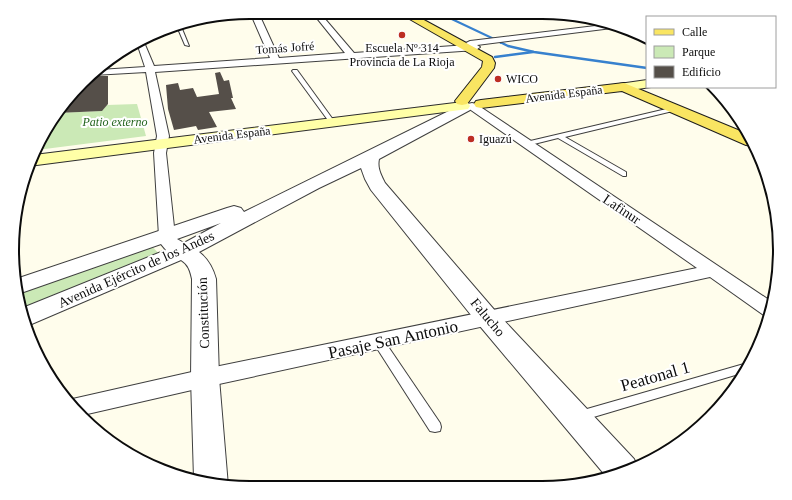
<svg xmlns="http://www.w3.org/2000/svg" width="792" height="500" font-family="'Times New Roman',serif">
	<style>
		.green { fill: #cbe9b6 }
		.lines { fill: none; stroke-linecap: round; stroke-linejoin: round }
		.stream-far1 { stroke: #3781ce; stroke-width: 2 }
		.stream { stroke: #3781ce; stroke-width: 2.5 }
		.building { fill: #554f49 }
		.service-casing { stroke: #3f3f3f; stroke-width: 2 }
		.minor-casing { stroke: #3f3f3f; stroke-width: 2 }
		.tertiary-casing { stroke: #3f3f3f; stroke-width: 2 }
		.secondary-casing { stroke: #2e2e2e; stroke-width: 2 }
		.primary-casing { stroke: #1d1d1d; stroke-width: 2 }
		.service { fill: #fff; fill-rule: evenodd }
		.minor { fill: #fff; fill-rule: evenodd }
		.tertiary { fill: #fff; fill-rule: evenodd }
		.secondary { fill: #ffffa7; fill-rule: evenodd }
		.primary { fill: #f9e562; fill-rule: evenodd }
		.poi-dot { fill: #bd2e24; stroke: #fff; stroke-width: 1.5 }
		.labels { text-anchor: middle; stroke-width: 4; stroke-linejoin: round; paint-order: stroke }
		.far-street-label { font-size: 12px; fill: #0c0c0c; stroke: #fff }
		.far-poi-label { font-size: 12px; fill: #0c0c0c; stroke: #fff; text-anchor: start }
		.far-park-label { font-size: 12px; font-style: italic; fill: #23641d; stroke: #fff }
		.street-label { font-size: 14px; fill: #0c0c0c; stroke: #fff }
		.near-street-label { font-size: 17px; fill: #0c0c0c; stroke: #fff }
		.rim { fill: none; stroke: #0c0c0c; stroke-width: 2 }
	</style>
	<rect width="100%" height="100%" fill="#fffdec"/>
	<g class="green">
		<polygon points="137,104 146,136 37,150 57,113 101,111 107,105"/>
		<polygon points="150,244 160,255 82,288 20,311 17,291"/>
	</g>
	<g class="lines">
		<g class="stream-far1">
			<polyline points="439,13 494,39"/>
			<polyline points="500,42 501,43"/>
		</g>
		<g class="stream">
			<polyline points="500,42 508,46 534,52 647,68"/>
			<polyline points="495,57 533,52"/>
		</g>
	</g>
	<g class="building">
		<polygon points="220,72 224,81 229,80 233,98 231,98 236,109 209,112 217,127 198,130 196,126 174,130 168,109 166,85 178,83 180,90 193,88 197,97 219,94 215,73"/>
		<polygon points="92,76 108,76 108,104 102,111 57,113 61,105"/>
	</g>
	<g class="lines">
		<defs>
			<g id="service">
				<polygon points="176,24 180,24 189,46 185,45"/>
				<polygon points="293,70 297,70 334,121 334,123 330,123 292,71"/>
				<polygon points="675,107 677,108 677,110 565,137 626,172 626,176 623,176 558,138 526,146 523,144 526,142"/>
				<polygon points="379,338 383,339 440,423 441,427 440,431 435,432 430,431 373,342 375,339"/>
				<polygon points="744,364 746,364 742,373 580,421 576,420 574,416 576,412 580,411"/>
			</g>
			<g id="minor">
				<polygon points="250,12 258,12 279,58 345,53 312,12 319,12 354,53 468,45 466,43 470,41 612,24 620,27 477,45 480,47 476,50 155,72 169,136 166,153 175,236 173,239 167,241 161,239 159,236 154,153 157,136 146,72 93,75 99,70 145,67 137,43 143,40 154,66 270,58"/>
				<polygon points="472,103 476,104 772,302 772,312 769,317 765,316 710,277 205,387 83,415 68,400 205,369 697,268 468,108 467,106 468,104"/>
			</g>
			<path id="tertiary" d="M465,103L470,104L472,107L470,110L379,159C377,168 381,175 385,183L497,313L634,459L637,466L605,475L479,325L371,190L365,179L361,168L319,188L199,252C208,259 213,268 216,279L219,378L228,486H219L194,479L191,378L192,279C190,271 189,265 181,260L27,326L20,309L166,250L161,244L18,294L16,279L227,208L234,206L241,208L244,212ZM221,223L184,243L177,239Z"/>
			<g id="secondary">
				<polygon points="647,80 647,87 651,87 624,91 619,90 617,87 619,84"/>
				<polygon points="463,102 468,103 470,106 468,109 29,166 34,155"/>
			</g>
			<g id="primary">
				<polygon points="399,13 411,13 492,57 495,63 494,68 467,104 462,105 457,104 455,101 482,67 483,61"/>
				<polygon points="624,83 750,135 753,146 746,145 622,91 481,108 476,107 474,104 476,101 481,100"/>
			</g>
		</defs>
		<use href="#service" class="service-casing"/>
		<use href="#minor" class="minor-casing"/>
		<use href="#tertiary" class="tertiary-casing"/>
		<use href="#secondary" class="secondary-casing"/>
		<use href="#primary" class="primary-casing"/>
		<use href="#service" class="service"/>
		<use href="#minor" class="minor"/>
		<use href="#tertiary" class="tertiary"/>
		<use href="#secondary" class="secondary"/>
		<use href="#primary" class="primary"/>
	</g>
	<g class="poi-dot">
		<circle cx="402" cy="35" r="4"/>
		<circle cx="498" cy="79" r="4"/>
		<circle cx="471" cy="139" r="4"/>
	</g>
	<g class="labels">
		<g class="far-street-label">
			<text transform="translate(285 48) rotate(-4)" y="4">Tomás Jofré</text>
			<text transform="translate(564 94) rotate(-7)" y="4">Avenida España</text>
			<text transform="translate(232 135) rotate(-7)" y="4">Avenida España</text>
		</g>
		<g class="far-poi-label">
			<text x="402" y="52" text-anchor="middle">Escuela Nº 314<tspan x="402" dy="14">Provincia de La Rioja</tspan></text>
			<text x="506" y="83">WICO</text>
			<text x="479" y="143">Iguazú</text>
		</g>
		<g class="far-park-label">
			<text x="115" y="126">Patio externo</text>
		</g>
		<g class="street-label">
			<text transform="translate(622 209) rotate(34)" y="5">Lafinur</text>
			<text transform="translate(136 269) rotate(-24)" y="5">Avenida Ejército de los Andes</text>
			<text transform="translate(203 313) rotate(-92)" y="5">Constitución</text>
			<text transform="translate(488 317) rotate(50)" y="5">Falucho</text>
		</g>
		<g class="near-street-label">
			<text transform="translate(393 339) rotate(-12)" y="6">Pasaje San Antonio</text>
			<text transform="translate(655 376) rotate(-16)" y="6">Peatonal 1</text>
		</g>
	</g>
	<path d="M0 0H792V500H0ZM250 19H542A231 231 0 0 1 773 250V250A231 231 0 0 1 542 481H250A231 231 0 0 1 19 250V250A231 231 0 0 1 250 19Z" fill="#fff" fill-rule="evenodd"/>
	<path class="rim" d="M250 19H542A231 231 0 0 1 773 250V250A231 231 0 0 1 542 481H250A231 231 0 0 1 19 250V250A231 231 0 0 1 250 19Z"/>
	<rect x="646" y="16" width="130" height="72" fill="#ffffff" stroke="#9e9e9e"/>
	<rect x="654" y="29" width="20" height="6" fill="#f9e562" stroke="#9e9e9e"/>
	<text x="682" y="36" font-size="12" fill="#0c0c0c">Calle</text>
	<rect x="654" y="46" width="20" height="12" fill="#cbe9b6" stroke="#9e9e9e"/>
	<text x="682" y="56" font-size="12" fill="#0c0c0c">Parque</text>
	<rect x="654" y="66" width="20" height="12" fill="#554f49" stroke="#9e9e9e"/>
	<text x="682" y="76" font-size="12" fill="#0c0c0c">Edificio</text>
</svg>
